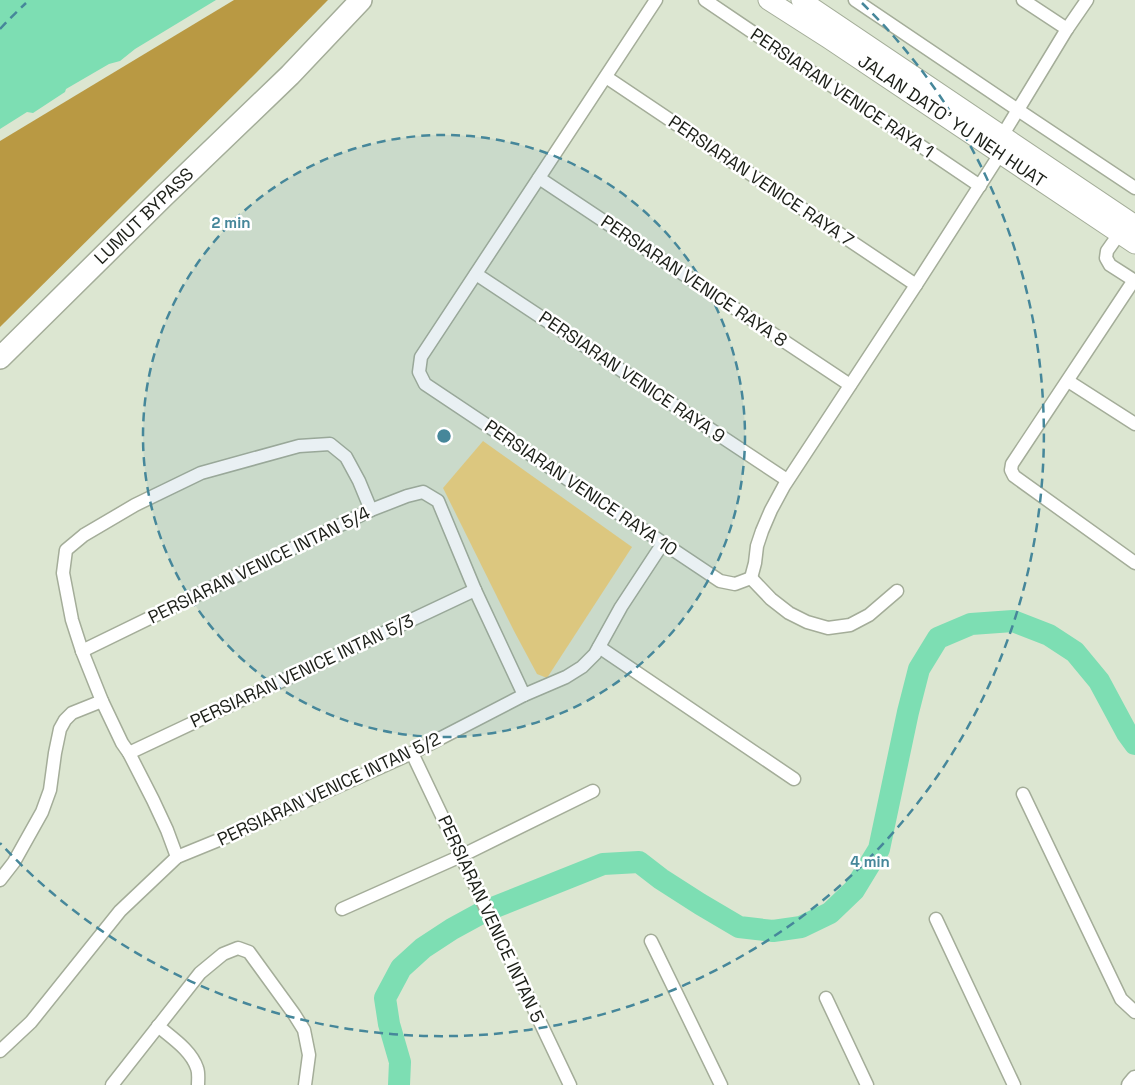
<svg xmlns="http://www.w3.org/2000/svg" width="1135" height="1085" font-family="'Space Grotesk',sans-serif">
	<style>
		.green { fill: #f1d17c }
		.forest { fill: #b99943 }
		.water { fill: #7ddeb3 }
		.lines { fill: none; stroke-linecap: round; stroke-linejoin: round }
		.river { stroke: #7ddeb3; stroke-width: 22 }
		.minor-casing { stroke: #a4ad99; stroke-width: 15 }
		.tertiary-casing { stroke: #a4ad99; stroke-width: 19 }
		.secondary-casing { stroke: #a4ad99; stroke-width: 21 }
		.trunk-casing { stroke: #a4ad99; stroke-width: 24 }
		.minor { stroke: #fff; stroke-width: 12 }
		.tertiary { stroke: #fff; stroke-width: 16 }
		.secondary { stroke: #fff; stroke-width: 19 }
		.trunk { stroke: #fff; stroke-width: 21 }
		.ring { fill: none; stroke: #46879a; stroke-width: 2.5; stroke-dasharray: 9 6 }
		.labels { text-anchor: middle; stroke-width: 5; stroke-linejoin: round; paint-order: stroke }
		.street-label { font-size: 18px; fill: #1c1f18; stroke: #fff }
		.centre { fill: #46879a; stroke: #fff; stroke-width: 2.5 }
		.ring-label { font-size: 15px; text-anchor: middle; font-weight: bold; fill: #46879a; stroke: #fff; stroke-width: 5; stroke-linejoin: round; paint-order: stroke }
	</style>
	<rect width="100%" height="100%" fill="#dce6d1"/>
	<polygon class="green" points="483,441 632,547 547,678 537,674 514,631 443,488"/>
	<polygon class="forest" points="234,0 328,0 255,74 0,327 0,141"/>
	<polygon class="water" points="0,0 216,0 135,49 120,61 109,64 66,89 65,92 33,113 27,112 0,129"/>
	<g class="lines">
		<polyline class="river" points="399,1085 400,1062 389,1024 385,998 401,968 423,948 452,929 485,911 603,864 639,862 661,879 700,904 739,927 773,931 801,927 830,913 854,890 879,849 908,712 919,669 938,638 971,624 1013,621 1049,635 1075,652 1099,681 1127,733 1135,744"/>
		<defs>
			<g id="minor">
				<polyline points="656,0 421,357 419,372 425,384 720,581 735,584 751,578"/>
				<polyline points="705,0 980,186"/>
				<polyline points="855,0 1018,110 1135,188"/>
				<polyline points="1023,0 1067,29"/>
				<polyline points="606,77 916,285"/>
				<polyline points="1002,136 1067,29 1087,0"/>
				<polyline points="539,178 850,385"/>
				<polyline points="1119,234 1107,251 1106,258 1110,265 1135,281"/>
				<polyline points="476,274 787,480"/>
				<polyline points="1134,280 1012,464 1011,470 1014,476 1135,563"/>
				<polyline points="1068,381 1135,424"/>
				<polyline points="751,578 755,563 757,546 762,531 771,510 784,486 916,285 1000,154"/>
				<polyline points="751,578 771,599 789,613 807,622 828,628 850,625 869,615 897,591"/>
				<polyline points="599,647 794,779"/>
				<polyline points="82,651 371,510 407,496 423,492 438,501 475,590 524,695"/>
				<polyline points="129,753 475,590"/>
				<polyline points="412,753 570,1085"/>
				<polyline points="1023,794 1121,999 1135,1012"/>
				<polyline points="177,857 167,830 153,800 129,753 122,743 102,701 82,651 72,620 63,573 66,550 84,535 135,505 201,473 299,446 330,444 346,457 359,481 371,510"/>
				<polyline points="0,880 14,862 42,812 50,790 55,753 60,729 65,720 72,713 102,701"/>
				<polyline points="342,909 461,856 593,791"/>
				<polyline points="936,919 1014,1085"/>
				<polyline points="651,941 721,1085"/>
				<polyline points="826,998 867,1085"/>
				<path d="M158,1026C172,1038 191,1050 197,1068C199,1073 198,1080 198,1085"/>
				<polyline points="0,1051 31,1022 120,911 177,857 226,837 412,753 524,695 566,677 582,667 595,654 621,607 663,543"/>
				<polyline points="112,1085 200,973 223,954 238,948 249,952 294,1014 304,1030 309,1055 305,1085"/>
			</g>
			<polyline id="tertiary" points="1130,1085 1135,1079"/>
			<g id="secondary">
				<polyline points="768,0 829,39 1135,244"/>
				<polyline points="801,0 1135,225"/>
			</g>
			<polyline id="trunk" points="0,358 164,196 290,75 361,0"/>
		</defs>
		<use href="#minor" class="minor-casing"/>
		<use href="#tertiary" class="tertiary-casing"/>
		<use href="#secondary" class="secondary-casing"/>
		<use href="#trunk" class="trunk-casing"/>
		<use href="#minor" class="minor"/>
		<use href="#tertiary" class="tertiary"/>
		<use href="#secondary" class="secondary"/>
		<use href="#trunk" class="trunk"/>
	</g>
	<circle cx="444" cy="436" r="301" fill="#46879a" fill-opacity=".12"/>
	<g class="ring">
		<circle cx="444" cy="436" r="301"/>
		<path d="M0 29A602 602 0 0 1 26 3M862 3A602 602 0 1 1 0 843"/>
	</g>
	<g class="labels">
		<g class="street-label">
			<text transform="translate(842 93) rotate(34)" y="6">PERSIARAN VENICE RAYA 1</text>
			<text transform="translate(952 121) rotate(34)" y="6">JALAN DATO' YU NEH HUAT</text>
			<text transform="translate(761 181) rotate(34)" y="6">PERSIARAN VENICE RAYA 7</text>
			<text transform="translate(144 216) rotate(-44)" y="6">LUMUT BYPASS</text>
			<text transform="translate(694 281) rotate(34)" y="6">PERSIARAN VENICE RAYA 8</text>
			<text transform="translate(632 377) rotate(34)" y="6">PERSIARAN VENICE RAYA 9</text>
			<text transform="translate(581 488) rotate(34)" y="6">PERSIARAN VENICE RAYA 10</text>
			<text transform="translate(259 565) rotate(-26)" y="6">PERSIARAN VENICE INTAN 5/4</text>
			<text transform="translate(302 671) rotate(-25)" y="6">PERSIARAN VENICE INTAN 5/3</text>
			<text transform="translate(329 789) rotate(-25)" y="6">PERSIARAN VENICE INTAN 5/2</text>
			<text transform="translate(491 919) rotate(65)" y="6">PERSIARAN VENICE INTAN 5</text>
		</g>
	</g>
	<circle cx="444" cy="436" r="8" class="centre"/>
	<g class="ring-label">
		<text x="231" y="228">2 min</text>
		<text x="870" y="867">4 min</text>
	</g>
</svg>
